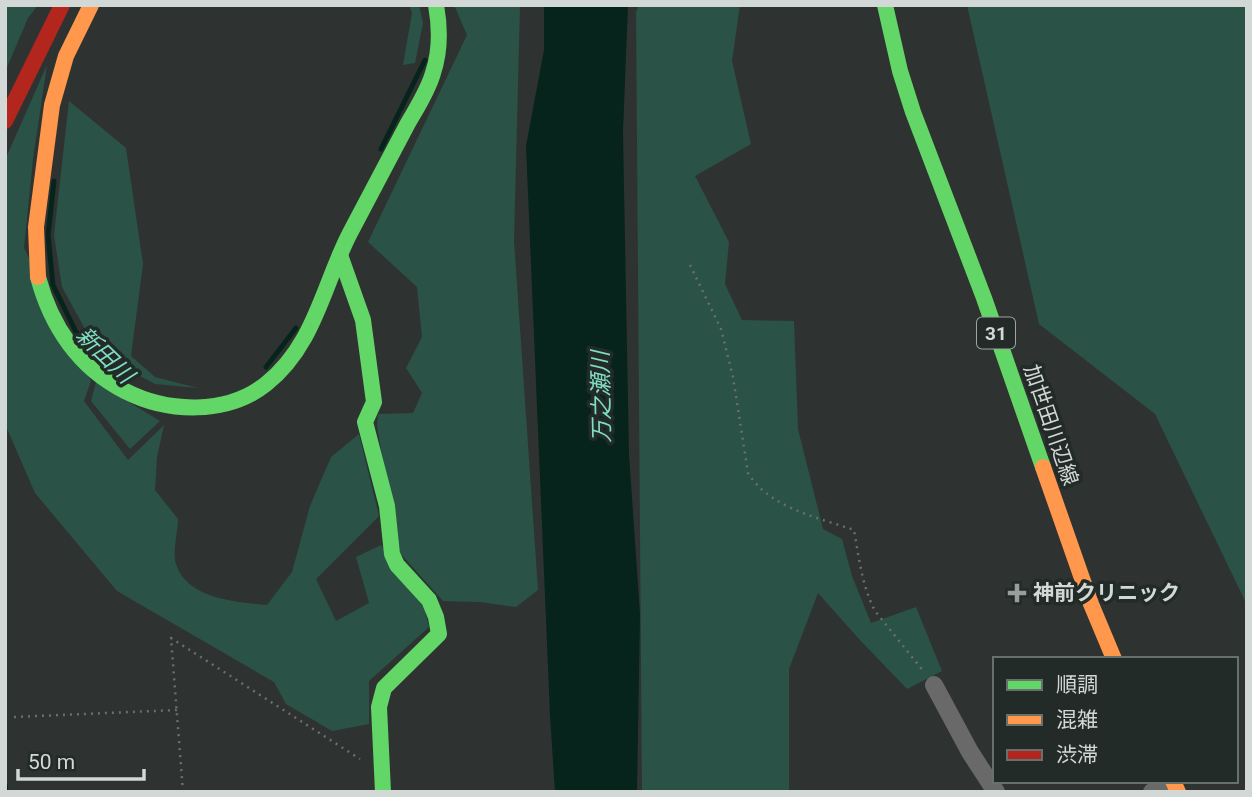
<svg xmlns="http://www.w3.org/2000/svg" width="1252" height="797" font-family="Roboto,'Noto Sans JP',sans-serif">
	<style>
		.green { fill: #2b5246 }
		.water { fill: #06241c }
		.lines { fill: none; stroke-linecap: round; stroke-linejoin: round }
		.stream { stroke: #06241c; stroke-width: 5 }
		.path { stroke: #6c6d6d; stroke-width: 2.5; stroke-dasharray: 2 5; stroke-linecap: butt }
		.street { stroke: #686968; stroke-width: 18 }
		.fast { stroke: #63d668; stroke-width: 16 }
		.slow { stroke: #ff974d; stroke-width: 16 }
		.jam { stroke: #b3261e; stroke-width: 16 }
		.poi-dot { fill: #999e9c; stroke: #222b28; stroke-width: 2.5 }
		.labels { text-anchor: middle; stroke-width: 7; stroke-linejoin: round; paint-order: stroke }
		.shield { fill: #222b28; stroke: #9da4a2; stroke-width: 2 }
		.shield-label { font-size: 19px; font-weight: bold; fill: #d2d8d6 }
		.street-label { font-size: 21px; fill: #d2d8d6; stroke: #222b28 }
		.poi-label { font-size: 21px; font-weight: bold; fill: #d2d8d6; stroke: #222b28; text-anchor: start }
		.water-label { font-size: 23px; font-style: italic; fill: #80ddc1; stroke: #222b28 }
	</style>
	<rect width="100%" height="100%" fill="#2e3331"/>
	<g class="green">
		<polygon points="5,5 38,5 28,18 5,72"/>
		<polygon points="409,5 419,5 423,23 415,63 403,65 412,13"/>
		<polygon points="454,5 520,5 514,241 538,590 516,607 480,602 443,601 399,552 377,426 378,414 413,413 422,393 406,368 422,337 417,287 368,242 467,35"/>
		<polygon points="639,5 740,5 732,61 751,144 695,176 729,242 725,284 742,320 794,321 798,429 823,529 842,539 852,576 871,623 916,607 942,671 907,689 859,639 818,593 789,669 789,792 642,792 636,12"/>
		<polygon points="967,5 1247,5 1247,605 1155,414 1039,324"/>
		<path d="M47,65L33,159L24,248L91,381L84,401L128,460L164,425L157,457L155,490L178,519C178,532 172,552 176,564C187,599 236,602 267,605L292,572L310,506L331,457L359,434L379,516L316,579L336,621L369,603L356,557L381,545L424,607L429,627L369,681V724L332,731L286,704L274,682L117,591L35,493L5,424V160Z"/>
		<polygon points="69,101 126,148 143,264 131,356 155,377 198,388 155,384 131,371 85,329 62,287 54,235"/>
		<polygon points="96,382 160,421 130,449 91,401"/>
	</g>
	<polygon class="water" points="544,5 628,5 623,132 629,454 640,614 637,792 555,792 550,715 526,146 544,50"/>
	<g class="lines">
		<g class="stream">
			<polyline points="381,149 425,60"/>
			<polyline points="54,181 48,235 53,285 76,332 106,362 126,378"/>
			<polyline points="266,367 296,328"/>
			<polyline points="5,784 6,792"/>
		</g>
		<g class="path">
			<path d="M690,265L721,329L733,377L748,473C770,508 816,517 854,530C859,558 862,586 875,611L924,672"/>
			<polyline points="14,717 177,710"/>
			<polyline points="183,792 171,638 360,759"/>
		</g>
		<g class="street">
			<polyline points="934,685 970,752 996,792"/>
			<polyline points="1152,792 1174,784"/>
		</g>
		<g class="fast">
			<polyline points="885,5 900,71 913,112 984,298 1043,467"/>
			<polyline points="340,255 363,320 374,402 365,422 387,506 392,554 397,565 429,600 436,617 439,634 384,688 379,707 383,792"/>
			<path d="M38,277C51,326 79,368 125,391C168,413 227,415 266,384C315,345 323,285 350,233C369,197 388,161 407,125C416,109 428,91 433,73C440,52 440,27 436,5"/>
		</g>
		<g class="slow">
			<polyline points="38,277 36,227 52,105 66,56 91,5"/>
			<polyline points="1043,467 1091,604 1114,659"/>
			<polyline points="1173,781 1178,792"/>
		</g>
		<polyline class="jam" points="5,121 62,5"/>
	</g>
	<path class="poi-dot" d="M1013.5 582.5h7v7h7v7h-7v7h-7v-7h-7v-7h7z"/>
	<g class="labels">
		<rect class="shield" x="977" y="317.5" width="38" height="31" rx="5"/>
		<g class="shield-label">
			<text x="996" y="340">31</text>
		</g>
		<g class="street-label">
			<text transform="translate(1051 425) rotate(71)" y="7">加世田川辺線</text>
		</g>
		<g class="poi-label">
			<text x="1033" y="600">神前クリニック</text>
		</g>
		<g class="water-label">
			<text transform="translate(105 355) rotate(44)" y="8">新田川</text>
			<text transform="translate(601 397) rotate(-91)" y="8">万之瀬川</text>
		</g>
	</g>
	<rect width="1252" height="797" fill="none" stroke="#d2d8d6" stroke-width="14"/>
	<rect x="993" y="657" width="245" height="126" fill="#222b28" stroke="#68706e" stroke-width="2"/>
	<rect x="1007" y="680" width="35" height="10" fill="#63d668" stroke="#68706e" stroke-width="2"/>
	<text x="1056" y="692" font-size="21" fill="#d2d8d6">順調</text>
	<rect x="1007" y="715" width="35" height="10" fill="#ff974d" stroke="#68706e" stroke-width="2"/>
	<text x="1056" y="727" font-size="21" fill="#d2d8d6">混雑</text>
	<rect x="1007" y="750" width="35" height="10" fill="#b3261e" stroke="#68706e" stroke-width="2"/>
	<text x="1056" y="762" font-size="21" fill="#d2d8d6">渋滞</text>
	<path d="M18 769v10h126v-10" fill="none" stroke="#d2d8d6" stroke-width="3.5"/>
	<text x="28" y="769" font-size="21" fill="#d2d8d6" stroke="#222b28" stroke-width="5" paint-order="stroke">50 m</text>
</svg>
